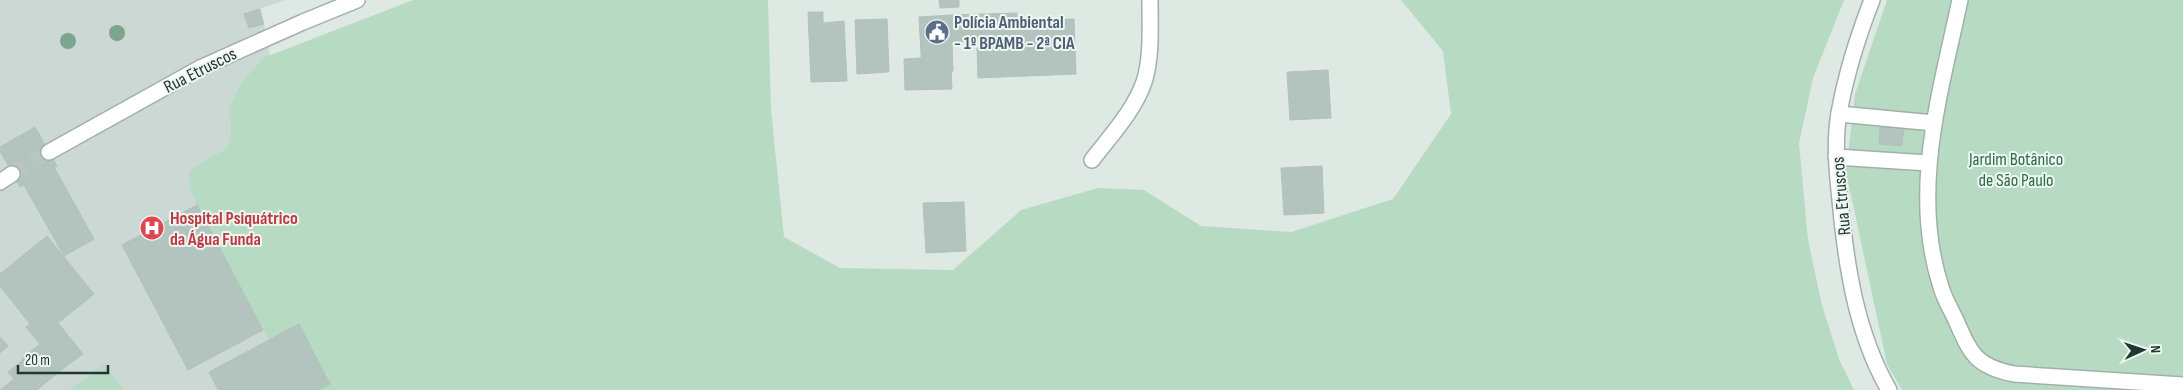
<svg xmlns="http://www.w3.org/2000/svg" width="2183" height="390" font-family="'Sofia Sans Condensed',sans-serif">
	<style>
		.built { fill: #ccd8d3 }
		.green { fill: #b7dac2 }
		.building { fill: #b3c3bd; stroke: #b1c2bc }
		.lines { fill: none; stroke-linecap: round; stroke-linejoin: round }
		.minor-tunnel { stroke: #b8c6c0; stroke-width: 15; stroke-dasharray: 15 8; stroke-linecap: butt }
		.minor-casing { stroke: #a1b0ab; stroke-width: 18 }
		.minor { stroke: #fff; stroke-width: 15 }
		.tree { fill: #7ca48e }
		.labels { text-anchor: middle; stroke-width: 4; stroke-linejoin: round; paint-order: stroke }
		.service-label { font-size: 18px; font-weight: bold; fill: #4e5e75; stroke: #eef6f2; text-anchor: start }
		.street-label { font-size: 18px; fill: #203832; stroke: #eef6f2 }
		.park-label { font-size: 18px; fill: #2c6c48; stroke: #eef6f2 }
		.health-label { font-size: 18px; font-weight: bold; fill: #be3a42; stroke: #eef6f2; text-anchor: start }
	</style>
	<rect width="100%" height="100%" fill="#dee9e4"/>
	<polygon class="built" points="0,0 286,0 261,8 335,390 0,390"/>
	<g class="green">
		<polygon points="413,0 768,0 771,110 784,237 840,268 953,270 1021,210 1098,188 1144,190 1201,226 1291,232 1393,199 1451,114 1443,51 1401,0 1844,0 1813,78 1799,143 1808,240 1822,305 1839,359 1854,390 318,390 330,383 299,324 269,340 197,205 190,187 189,171 227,148 231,135 230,106 241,84 263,58"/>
		<polygon points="1887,0 2183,0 2183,390 1902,390 1887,364 1846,172 1855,94"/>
		<polygon points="104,364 123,390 70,390"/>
	</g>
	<g class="building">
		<polygon points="939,0 959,0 959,7 940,8"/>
		<polygon points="259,9 264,24 249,28 244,14"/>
		<polygon points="808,12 823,12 823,23 844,21 847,81 811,82"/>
		<polygon points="1017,13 1017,21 1074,19 1076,74 978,78 977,48 986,48 984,14"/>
		<polygon points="984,14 985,41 952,42 951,15"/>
		<polygon points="951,15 953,71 922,72 919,17"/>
		<polygon points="887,19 889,72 857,74 855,20"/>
		<polygon points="921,58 922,72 951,70 952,89 905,90 904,59"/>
		<polygon points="1328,70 1331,118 1290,120 1287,72"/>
		<polygon points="1880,125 1904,128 1902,146 1879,144"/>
		<polygon points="35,127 57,166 20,187 0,151 0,147"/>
		<polygon points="1322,166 1324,213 1284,215 1281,168"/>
		<polygon points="54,167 94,239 64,256 24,185"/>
		<polygon points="964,202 966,251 926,253 923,203"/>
		<polygon points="197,205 263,330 188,370 122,245"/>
		<polygon points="47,236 94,294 58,323 83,354 61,370 26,327 30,324 0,286 0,274"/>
		<polygon points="299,324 330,384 318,390 218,390 209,372"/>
		<polygon points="0,337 8,346 0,353"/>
		<polygon points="40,344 61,370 43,385 22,359"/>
		<polygon points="23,360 43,385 37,390 0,390 14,379 8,372"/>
	</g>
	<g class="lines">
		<polyline class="minor-tunnel" points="12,174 49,152"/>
		<defs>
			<g id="minor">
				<path d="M1872,0C1858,36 1846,74 1839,113C1834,142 1837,171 1840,200C1846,265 1856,333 1889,390"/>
				<path d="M1960,0C1940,94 1910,192 1941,287C1944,298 1950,308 1955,318C1970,352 1974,366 2014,374L2183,385"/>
				<polyline points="1839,114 1934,123"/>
				<polyline points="49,152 200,68 303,22 357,0"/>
				<polyline points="1836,157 1928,163"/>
				<path d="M1092,160C1111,135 1134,111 1144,82C1152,58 1150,25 1150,0"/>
				<polyline points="0,182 12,174"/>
			</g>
		</defs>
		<use href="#minor" class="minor-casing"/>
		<use href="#minor" class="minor"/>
	</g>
	<g class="tree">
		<circle cx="117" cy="33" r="8"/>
		<circle cx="68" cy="41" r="8"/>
	</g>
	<defs>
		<symbol id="civic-disc" viewBox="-11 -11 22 22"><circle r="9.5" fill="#5c6f8a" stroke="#eef6f2"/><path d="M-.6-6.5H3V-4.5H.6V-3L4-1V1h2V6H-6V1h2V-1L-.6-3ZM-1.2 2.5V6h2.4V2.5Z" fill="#fff"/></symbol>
		<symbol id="hospital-disc" viewBox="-11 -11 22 22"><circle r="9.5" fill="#e0444e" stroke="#eef6f2"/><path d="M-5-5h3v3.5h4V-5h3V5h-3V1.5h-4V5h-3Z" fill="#fff"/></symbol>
	</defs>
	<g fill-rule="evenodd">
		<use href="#civic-disc" x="923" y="18" width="28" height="28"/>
		<use href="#hospital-disc" x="138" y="214" width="28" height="28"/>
	</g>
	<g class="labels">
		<g class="service-label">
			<text x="954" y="28">Polícia Ambiental<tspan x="954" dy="21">- 1º BPAMB - 2ª CIA</tspan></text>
		</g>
		<g class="street-label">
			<text transform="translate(200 70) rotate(-27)" y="6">Rua Etruscos</text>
			<text transform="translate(1841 196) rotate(-95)" y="6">Rua Etruscos</text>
		</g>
		<g class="park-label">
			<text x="2016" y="165">Jardim Botânico<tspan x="2016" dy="21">de São Paulo</tspan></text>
		</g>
		<g class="health-label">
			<text x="170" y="224">Hospital Psiquátrico<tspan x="170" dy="21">da Água Funda</tspan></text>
		</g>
	</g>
	<g transform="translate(2143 350) rotate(87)" stroke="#eef6f2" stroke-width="4" paint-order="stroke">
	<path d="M0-4L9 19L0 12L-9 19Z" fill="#203832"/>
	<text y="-8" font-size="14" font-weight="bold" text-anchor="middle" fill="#203832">N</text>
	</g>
	<path d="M18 365v8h90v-8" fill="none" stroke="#203832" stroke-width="2.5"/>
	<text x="25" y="365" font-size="15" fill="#203832" stroke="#eef6f2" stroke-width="4" paint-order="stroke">20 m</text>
</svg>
